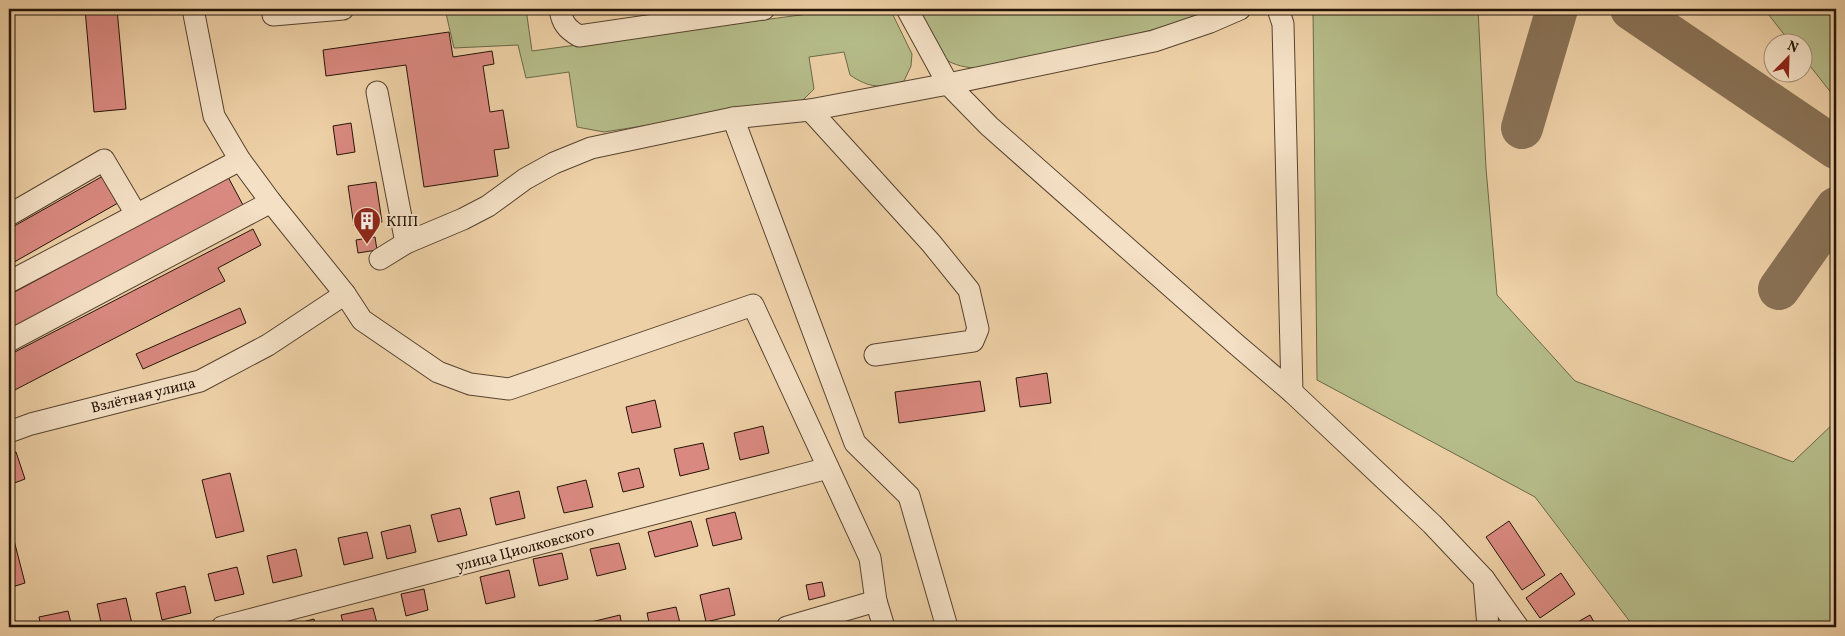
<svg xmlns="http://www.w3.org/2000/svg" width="1845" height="636" font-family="Vollkorn,serif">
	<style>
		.green { fill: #b5bc89; stroke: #6c6848 }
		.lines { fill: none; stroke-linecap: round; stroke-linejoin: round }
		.taxiway { stroke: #897256; stroke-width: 42 }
		.building { fill: #da8980; stroke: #241407 }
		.minor-casing { stroke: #56432f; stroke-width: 23 }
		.minor { stroke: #f4e0c5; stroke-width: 21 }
		.labels { text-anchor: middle; stroke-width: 4; stroke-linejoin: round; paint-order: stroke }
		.poi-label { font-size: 15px; fill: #241407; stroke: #f4e0c5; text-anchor: start }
		.street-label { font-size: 15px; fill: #241407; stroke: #f4e0c5 }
	</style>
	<rect width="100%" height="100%" fill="#eed0a6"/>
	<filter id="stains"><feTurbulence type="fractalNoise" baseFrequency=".004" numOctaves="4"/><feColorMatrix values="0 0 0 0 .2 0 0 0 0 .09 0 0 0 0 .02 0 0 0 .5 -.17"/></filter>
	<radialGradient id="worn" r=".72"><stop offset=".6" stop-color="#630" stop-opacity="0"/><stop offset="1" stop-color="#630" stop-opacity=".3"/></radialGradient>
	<g class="green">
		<path d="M445,9H526L532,51L845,9H890L912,54L911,66L904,81C882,89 869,88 850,75L844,52L809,57L814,89L802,101L604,132L577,127L569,72L526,78L518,45L454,48Z"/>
		<path d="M914,9H1220L1180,23L1007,66C986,69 960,71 942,57C935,53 919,18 914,9Z"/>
		<polygon points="1313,9 1478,9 1486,168 1497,295 1575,381 1793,462 1836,421 1836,627 1634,627 1535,497 1317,380"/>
		<polygon points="1765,9 1836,9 1836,99 1803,57 1802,42 1790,42 1765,10"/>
	</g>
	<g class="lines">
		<g class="taxiway">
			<polyline points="1631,9 1836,148"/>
			<polyline points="1522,128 1557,9"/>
			<polyline points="1779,289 1836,208"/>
		</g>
	</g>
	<g class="building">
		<polygon points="85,9 117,9 126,109 94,112"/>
		<polygon points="449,32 453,57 492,51 494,64 483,66 490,112 503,110 509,148 494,150 498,176 424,187 406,65 326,76 323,50"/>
		<polygon points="351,123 355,152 337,155 333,126"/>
		<polygon points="103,176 118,203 9,265 9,229"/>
		<polygon points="228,177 243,205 9,330 9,295"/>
		<polygon points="376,182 382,222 354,226 348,186"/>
		<polygon points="253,229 261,245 218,268 225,281 9,393 9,355"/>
		<polygon points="375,237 377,250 358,253 356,240"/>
		<polygon points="240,308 246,323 143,369 136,354"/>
		<polygon points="1047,373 1051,403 1020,407 1016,378"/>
		<polygon points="980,381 985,411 899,423 895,392"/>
		<polygon points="655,400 661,427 632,433 626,407"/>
		<polygon points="763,426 769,453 740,460 734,433"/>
		<polygon points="703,443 709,469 680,476 674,449"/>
		<polygon points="16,452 25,479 9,485 9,454"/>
		<polygon points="639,468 644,487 623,492 618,473"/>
		<polygon points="230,473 244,531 216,538 202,480"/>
		<polygon points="586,480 593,507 564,513 557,487"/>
		<polygon points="519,491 525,518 496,525 490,498"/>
		<polygon points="460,508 467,535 438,542 431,515"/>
		<polygon points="735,512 742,539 713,546 706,519"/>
		<polygon points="9,521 25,583 9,588"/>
		<polygon points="691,521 698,546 655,557 648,532"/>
		<polygon points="1509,521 1545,575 1522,590 1486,537"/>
		<polygon points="410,525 416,552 387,559 381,532"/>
		<polygon points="367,532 373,558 344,565 338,538"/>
		<polygon points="619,543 626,569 597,576 590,549"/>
		<polygon points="296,549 302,576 273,583 267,556"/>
		<polygon points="562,553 568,579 539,586 533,559"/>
		<polygon points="237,567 244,594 215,601 208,574"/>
		<polygon points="509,570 515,597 486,604 480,577"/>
		<polygon points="1561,573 1575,594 1540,618 1526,598"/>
		<polygon points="822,582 825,596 809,600 806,585"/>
		<polygon points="185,586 191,613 162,620 156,593"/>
		<polygon points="729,588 735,615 706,622 700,595"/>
		<polygon points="424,589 428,610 406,616 401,594"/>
		<polygon points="126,598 132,624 120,627 102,627 97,604"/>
		<polygon points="676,607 681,627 650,627 647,613"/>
		<polygon points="373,608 378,627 344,627 341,615"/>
		<polygon points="68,611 72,627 41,627 39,617"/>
		<polygon points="620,615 622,627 592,627 591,622"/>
		<polygon points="1590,615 1597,627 1569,627"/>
		<polygon points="314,619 316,627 283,627"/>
	</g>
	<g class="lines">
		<defs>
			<g id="minor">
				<polyline points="193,9 214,116 240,160 271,202 345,294 362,320 438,372 470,384 509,389 753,305 870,558 876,601 884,627"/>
				<path d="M560,9C562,23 567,29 579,36L764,9"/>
				<polyline points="907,9 948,84 1154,41 1210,22 1240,9"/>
				<polyline points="1278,9 1283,24 1292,392"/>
				<polyline points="273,15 343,9"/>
				<polyline points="377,92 406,243"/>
				<polyline points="810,110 931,243 969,290 978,329 973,341 875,355"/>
				<polyline points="733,118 855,443 909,496 947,627"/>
				<polyline points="9,215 104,160 136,214"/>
				<polyline points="380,259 406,243 463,219 488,206 525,179 554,163 591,148 733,118 810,110 948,84 989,126 1237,345 1292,392 1432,524 1484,579 1518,627"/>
				<polyline points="9,282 240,160"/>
				<polyline points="9,341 271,202"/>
				<polyline points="9,432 31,424 200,381 268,345 345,294"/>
				<polyline points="1484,579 1488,627"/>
				<polyline points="222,627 828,468"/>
				<polyline points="787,627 876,601"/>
			</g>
		</defs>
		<use href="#minor" class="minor-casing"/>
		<use href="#minor" class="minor"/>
	</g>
	<defs>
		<symbol id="building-pin" viewBox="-11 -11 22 30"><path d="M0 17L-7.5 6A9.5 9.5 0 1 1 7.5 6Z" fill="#8f2418" stroke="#f4e0c5"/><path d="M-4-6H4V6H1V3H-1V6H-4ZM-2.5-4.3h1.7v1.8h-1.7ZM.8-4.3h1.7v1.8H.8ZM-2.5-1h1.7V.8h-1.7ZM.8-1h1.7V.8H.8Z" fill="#fff"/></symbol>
	</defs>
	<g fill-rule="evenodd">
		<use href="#building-pin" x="351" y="205" width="32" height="43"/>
	</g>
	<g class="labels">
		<g class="poi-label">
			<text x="386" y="226">КПП</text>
		</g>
		<g class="street-label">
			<text transform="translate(143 395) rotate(-14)" y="5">Взлётная улица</text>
			<text transform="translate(525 548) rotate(-15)" y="5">улица Циолковского</text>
		</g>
	</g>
	<rect width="1845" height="636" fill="none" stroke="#eed0a6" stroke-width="30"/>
	<rect x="10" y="10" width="1825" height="616" fill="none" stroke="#241407" stroke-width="2.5"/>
	<rect x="15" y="15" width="1815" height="606" fill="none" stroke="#241407"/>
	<g transform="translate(1788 58) rotate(23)"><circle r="24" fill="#f4e0c5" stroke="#a18e79"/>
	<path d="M0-4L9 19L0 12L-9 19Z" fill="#8f2418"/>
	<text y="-8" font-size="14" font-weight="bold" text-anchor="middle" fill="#241407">N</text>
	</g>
	<rect width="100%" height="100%" filter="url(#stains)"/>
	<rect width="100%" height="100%" fill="url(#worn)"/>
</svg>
